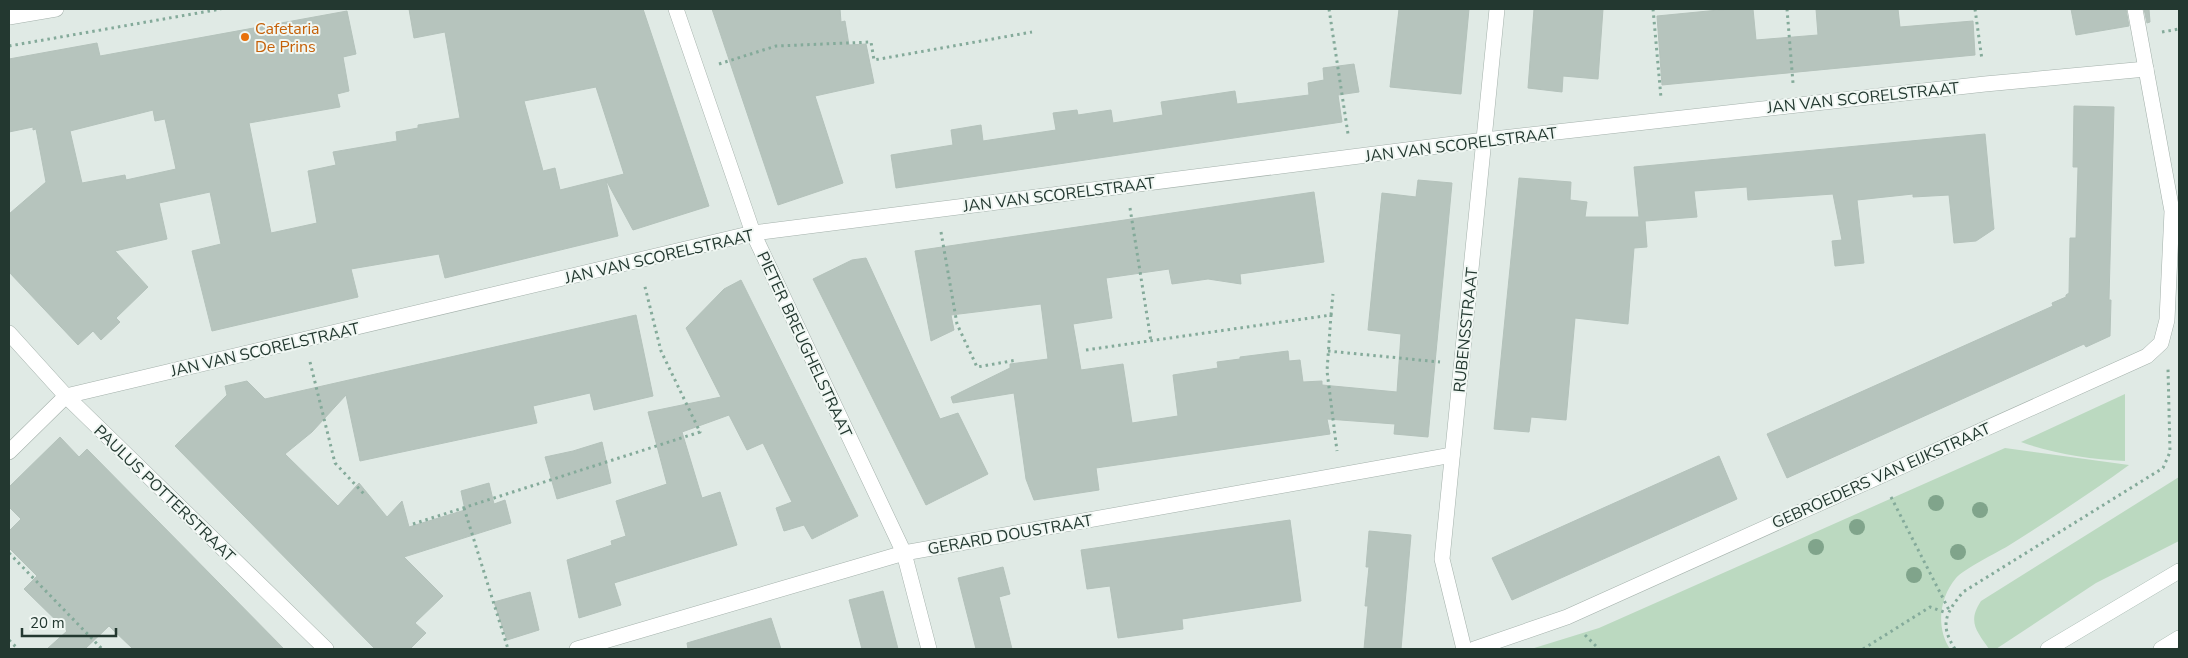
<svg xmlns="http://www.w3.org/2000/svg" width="2188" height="658" font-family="'Nunito Sans',sans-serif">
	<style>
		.green { fill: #bbd9c0 }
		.building { fill: #b6c4bd; stroke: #b4c2bb; fill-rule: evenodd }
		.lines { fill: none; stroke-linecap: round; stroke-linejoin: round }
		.minor-casing { stroke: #a4b1ab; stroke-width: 16 }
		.tertiary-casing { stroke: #a4b1ab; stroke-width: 16 }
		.secondary-casing { stroke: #a1b4ab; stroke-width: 16 }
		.path { stroke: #84aa9a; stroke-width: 3; stroke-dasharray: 2.5 4; stroke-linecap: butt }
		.minor { stroke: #fff; stroke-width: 15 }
		.tertiary { stroke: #fff; stroke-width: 15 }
		.secondary { stroke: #fff; stroke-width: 15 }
		.tree { fill: #80a48b }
		.food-dot { fill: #e8710a; stroke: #f0f7f3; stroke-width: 2 }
		.labels { text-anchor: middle; stroke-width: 4; stroke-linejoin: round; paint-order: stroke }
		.food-label { font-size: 16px; fill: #c56008; stroke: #f0f7f3; text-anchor: start }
		.street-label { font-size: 16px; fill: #233830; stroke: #f0f7f3 }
	</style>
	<rect width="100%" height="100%" fill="#e0eae5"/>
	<g class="green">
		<path d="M2125,394V461C2089,459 2055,454 2021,442Z"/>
		<path d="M2005,448L2129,465C2089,494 2049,520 2008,546C1996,553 1964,569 1956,578C1939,598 1936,628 1950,649H1531L1599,628Z"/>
		<path d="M2179,477V541L2096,583L1996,649H1989C1977,631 1967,622 1981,601Z"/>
	</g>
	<g class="building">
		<path d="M409,9H643L709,206L633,230L606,180L618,236L445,278L439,254L351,269L358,297L212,331L192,251L221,244L210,192L159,203L167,239L115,251L148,287L116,318L120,322L101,340L93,331L78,345L9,272V214L46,182L36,129L33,130V127L9,132V59L97,43L100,56L347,11L356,54L343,57L349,91L337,94L340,107L249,123L271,233L317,223L308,171L336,165L333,152L397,141L396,132L418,128V125L460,118L445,32L414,38ZM596,87L624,174L560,190L555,168L543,171L524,101ZM153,110L155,121L165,119L176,169L126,180L125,175L82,183L70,131Z"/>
		<polygon points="712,9 840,9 841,22 845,21 849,45 866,44 874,83 815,96 843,183 778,205"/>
		<polygon points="1399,9 1469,9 1461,94 1390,87"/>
		<polygon points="1534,9 1603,9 1598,79 1563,76 1562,92 1528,88"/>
		<polygon points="1729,9 1753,9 1756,40 1818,35 1816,9 1898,9 1900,27 1973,21 1975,55 1662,85 1657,16"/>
		<polygon points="2071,9 2126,9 2129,26 2076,35"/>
		<polygon points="2144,9 2149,9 2150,22 2147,23"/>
		<polygon points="1354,64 1359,92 1338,95 1342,122 896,188 891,155 953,145 951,130 981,125 983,141 1056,130 1053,113 1077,110 1078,115 1111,110 1113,123 1163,115 1161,102 1235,91 1237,104 1309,95 1308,83 1324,80 1323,68"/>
		<polygon points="2074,106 2114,107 2109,300 2111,300 2110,336 2086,347 2084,344 1787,478 1767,434 2053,306 2052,303 2066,297 2066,295 2069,293 2070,238 2076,238 2078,167 2073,167"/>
		<polygon points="1985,134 1994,229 1976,241 1954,243 1949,195 1913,197 1913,194 1857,200 1864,263 1835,266 1832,241 1842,240 1833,194 1748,200 1747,187 1694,191 1697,217 1645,221 1647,247 1634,248 1628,324 1575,318 1566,420 1531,417 1529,432 1494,429 1519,178 1571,182 1570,200 1587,202 1585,217 1639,217 1634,167"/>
		<polygon points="1418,180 1452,183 1428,437 1394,434 1395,424 1327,419 1330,434 1096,468 1099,490 1034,500 1026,479 1014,393 953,403 951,397 1010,368 1010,364 1048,359 1041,304 951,315 954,330 931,341 915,251 1314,192 1324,262 1240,274 1241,284 1208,279 1172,284 1169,269 1106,278 1112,318 1073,324 1081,370 1123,364 1132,423 1178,416 1173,375 1218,368 1217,362 1240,359 1240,357 1288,351 1289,361 1300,360 1303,382 1322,381 1322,385 1397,392 1401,334 1368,330 1375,261 1382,193 1416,197"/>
		<polygon points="866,258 940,419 958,413 988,474 926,505 813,279 852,260"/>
		<polygon points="741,280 858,516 812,539 804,525 784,531 776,508 792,502 763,443 747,450 729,415 682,432 702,498 720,492 737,545 614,583 621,605 579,618 567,560 612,545 611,541 626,536 616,501 667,484 648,412 721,397 686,328 724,289"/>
		<polygon points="636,315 653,396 594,410 590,393 533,406 537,423 360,461 346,395 312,432 285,454 338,506 359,483 387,517 402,501 409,527 465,510 461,491 489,483 494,504 505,500 511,523 404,557 443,596 415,623 426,633 410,649 375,649 175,446 227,395 225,386 247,381 265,399"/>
		<polygon points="60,437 79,457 87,449 284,649 133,649 109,626 85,649 47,649 67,631 24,589 37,576 9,548 9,531 21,519 9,507 9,487"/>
		<polygon points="602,442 611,483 557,499 545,457 573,451"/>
		<polygon points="1719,456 1737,499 1512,600 1492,558"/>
		<polygon points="1290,520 1301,601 1182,619 1183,629 1118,638 1110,586 1087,589 1081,550"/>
		<polygon points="1369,531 1411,535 1401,649 1364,649 1368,606 1365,606 1369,567 1366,567"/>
		<polygon points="1003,567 1010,594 999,597 1012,649 976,649 958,578"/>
		<polygon points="883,591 898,649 862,649 849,600"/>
		<polygon points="530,592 539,630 507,640 494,602"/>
		<polygon points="771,618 781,649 688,649 687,643"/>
	</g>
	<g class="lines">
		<defs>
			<g id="minor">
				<polyline points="676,9 753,233 904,553 929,649"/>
				<polyline points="9,333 66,396 326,649"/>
				<polyline points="9,452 66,396 753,233 1485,140 1985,84 2146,69"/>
				<polyline points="577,649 904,553 1452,455"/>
				<polyline points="1464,649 1442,559 1497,9"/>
				<polyline points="1474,649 1567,617 2147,356 2161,343 2167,320 2172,211 2135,9"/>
			</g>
			<polyline id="tertiary" points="9,17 56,9"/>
			<g id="secondary">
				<polyline points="2048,649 2179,571"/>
				<polyline points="2161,649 2179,638"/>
			</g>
		</defs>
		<use href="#minor" class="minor-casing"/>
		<use href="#tertiary" class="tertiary-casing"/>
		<use href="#secondary" class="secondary-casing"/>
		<g class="path">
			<polyline points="1329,9 1348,134"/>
			<polyline points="1653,9 1661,98"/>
			<polyline points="1787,9 1793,83"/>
			<polyline points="1975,9 1982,60"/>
			<polyline points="2162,32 2179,29"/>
			<polyline points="9,46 221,9"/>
			<polyline points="719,64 776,46 871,42 874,60 1032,32"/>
			<polyline points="1130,208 1151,341"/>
			<polyline points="941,232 957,324 977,367 1017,360"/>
			<polyline points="1331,315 1333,294"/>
			<polyline points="1086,350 1331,315 1327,371 1337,451"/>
			<polyline points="1328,351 1440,362"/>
			<polyline points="310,362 335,463 364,494"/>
			<polyline points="1891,497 1949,610"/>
			<polyline points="464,508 508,649"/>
			<polyline points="413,524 700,432 661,351 644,283"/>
			<polyline points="9,553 102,649"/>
			<polyline points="1585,635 1599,649"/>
			<polyline points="9,640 18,649"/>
			<polyline points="1863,649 1930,607 1947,613"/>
			<path d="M1955,649C1939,624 1946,613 1963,592L2163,468L2170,452L2168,369"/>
		</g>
		<use href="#minor" class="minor"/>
		<use href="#tertiary" class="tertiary"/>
		<use href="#secondary" class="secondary"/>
	</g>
	<g class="tree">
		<circle cx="1936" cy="503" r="8"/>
		<circle cx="1980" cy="510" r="8"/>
		<circle cx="1857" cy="527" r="8"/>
		<circle cx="1816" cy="547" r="8"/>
		<circle cx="1958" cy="552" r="8"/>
		<circle cx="1914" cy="575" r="8"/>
	</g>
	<circle class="food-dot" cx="245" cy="37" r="5"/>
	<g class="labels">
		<g class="food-label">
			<text x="255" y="34">Cafetaria<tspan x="255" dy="18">De Prins</tspan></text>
		</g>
		<g class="street-label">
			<text transform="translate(1863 97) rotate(-6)" y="6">JAN VAN SCORELSTRAAT</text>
			<text transform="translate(1461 144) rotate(-7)" y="6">JAN VAN SCORELSTRAAT</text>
			<text transform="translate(1059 194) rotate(-7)" y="6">JAN VAN SCORELSTRAAT</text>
			<text transform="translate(659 256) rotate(-13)" y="6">JAN VAN SCORELSTRAAT</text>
			<text transform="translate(1465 330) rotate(-84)" y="6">RUBENSSTRAAT</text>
			<text transform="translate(805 344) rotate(65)" y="6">PIETER BREUGHELSTRAAT</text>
			<text transform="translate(265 349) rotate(-13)" y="6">JAN VAN SCORELSTRAAT</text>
			<text transform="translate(1881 475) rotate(-24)" y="6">GEBROEDERS VAN EIJKSTRAAT</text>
			<text transform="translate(165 493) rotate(44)" y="6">PAULUS POTTERSTRAAT</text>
			<text transform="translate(1010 534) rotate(-10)" y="6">GERARD DOUSTRAAT</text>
		</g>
	</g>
	<rect width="2188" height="658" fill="none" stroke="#233830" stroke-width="20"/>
	<path d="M22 628v8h94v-8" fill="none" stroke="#233830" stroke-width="2.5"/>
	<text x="30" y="628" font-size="15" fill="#233830" stroke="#f0f7f3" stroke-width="4" paint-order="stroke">20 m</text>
</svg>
